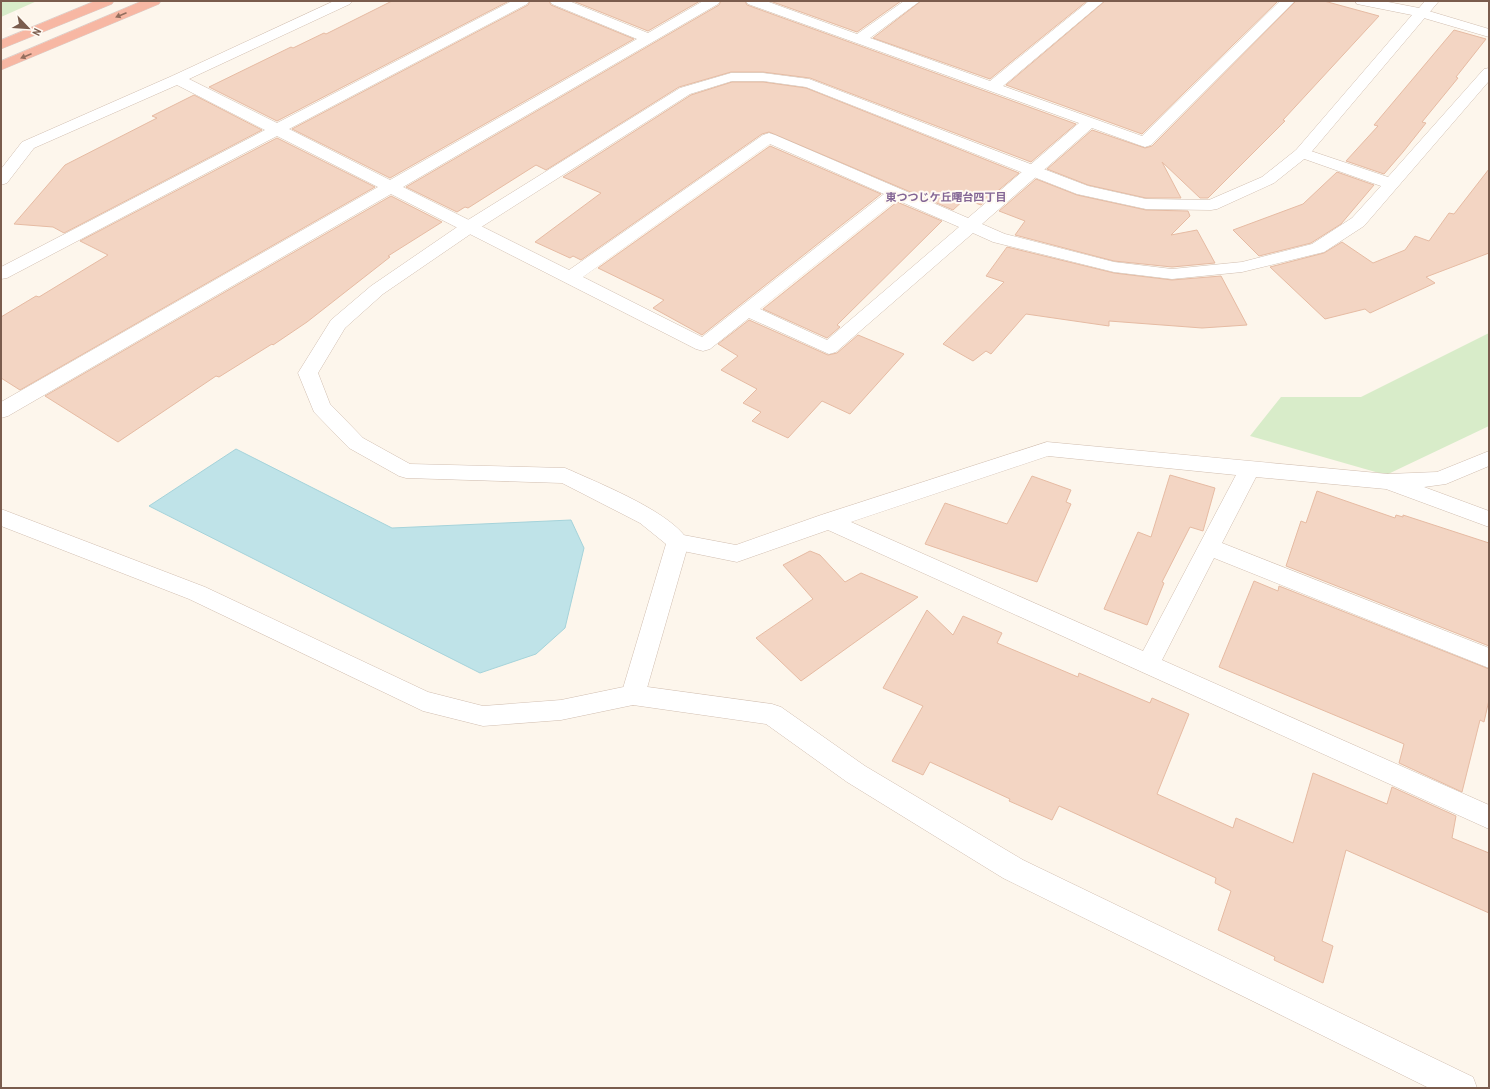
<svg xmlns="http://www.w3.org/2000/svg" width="1490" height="1089" font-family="'Archivo Narrow','Noto Sans JP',sans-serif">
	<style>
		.green { fill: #d8ecc9 }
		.water { fill: #bfe3e8; stroke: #a5d3da }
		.building { fill: #f3d5c3; stroke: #e6bba3 }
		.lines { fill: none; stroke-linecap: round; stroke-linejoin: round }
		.minor-casing { stroke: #d1beb0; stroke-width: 1 }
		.tertiary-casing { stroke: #d1beb0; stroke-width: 1 }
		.motorway-casing { stroke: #dad1cd; stroke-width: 1 }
		.minor { fill: #fff; fill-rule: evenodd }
		.tertiary { fill: #fff; fill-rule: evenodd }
		.motorway { fill: #f7b7a3; fill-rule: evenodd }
		.oneway { fill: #936e5e }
		.labels { text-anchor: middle; stroke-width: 4; stroke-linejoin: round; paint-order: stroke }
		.far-neighbourhood-label { font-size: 11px; font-weight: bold; fill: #846695; stroke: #fffaf3 }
	</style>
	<rect width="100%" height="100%" fill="#fdf6ec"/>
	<g class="green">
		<polygon points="1,1 37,1 1,17"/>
		<polygon points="1489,333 1489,426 1386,475 1250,436 1281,397 1361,397"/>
	</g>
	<polygon class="water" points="236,449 392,528 571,520 584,548 565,628 536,654 480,673 149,506"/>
	<g class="building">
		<polygon points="392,1 509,1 277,121 209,87 291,47 293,48 324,33 326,34"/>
		<polygon points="530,1 549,1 551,5 634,39 390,178 292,129 528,5"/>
		<polygon points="573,1 700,1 648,31"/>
		<polygon points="721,1 745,1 747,5 1076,124 1031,162 810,78 763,72 731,72 679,87 546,170 536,165 468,208 465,207 457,212 406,187 719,5"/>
		<polygon points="770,1 901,1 857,32"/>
		<polygon points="921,1 1087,1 990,79 873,38"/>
		<polygon points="1105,1 1278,1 1142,134 1006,85"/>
		<polygon points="1296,1 1324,1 1379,16 1283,120 1285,121 1208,198 1200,198 1162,162 1181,198 1146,198 1088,185 1047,169 1092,130 1145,148 1152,146"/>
		<polygon points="1454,30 1486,39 1456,77 1458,78 1422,122 1426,123 1403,152 1384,174 1346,161 1378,126 1374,125"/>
		<polygon points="732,82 763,82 806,88 1019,173 981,205 965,199 953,210 769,132 762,134 581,260 573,256 570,258 535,242 601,193 563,177 691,95"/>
		<polygon points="194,95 262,130 64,233 53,227 14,224 65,165 157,118 152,116"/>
		<polygon points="277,138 375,187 20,390 1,378 1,317 36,296 39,297 108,255 80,241"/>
		<polygon points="770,146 881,194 702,335 653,308 664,300 598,268"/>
		<polygon points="1489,169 1489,253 1426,277 1435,283 1370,313 1365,309 1325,319 1270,267 1324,253 1342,242 1373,263 1405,250 1415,236 1429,241 1449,213 1454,214"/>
		<polygon points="1337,172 1374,185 1341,224 1311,243 1259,256 1233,230 1303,204"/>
		<polygon points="1036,179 1077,195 1146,210 1188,211 1190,216 1171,235 1197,230 1215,263 1172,267 1114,261 1015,235 1025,221 999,211"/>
		<polygon points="391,196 442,222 388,256 390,257 307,322 273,345 272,344 219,377 216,376 118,442 45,396"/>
		<polygon points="897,202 942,221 837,325 840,327 827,338 763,309"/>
		<polygon points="1007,247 1114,273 1172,280 1221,276 1247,325 1202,328 1109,321 1109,326 1026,314 991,354 986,351 973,361 943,344 1004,282 986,276"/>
		<polygon points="749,320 828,355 837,353 858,335 904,354 850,414 822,401 788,438 752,421 761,412 743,403 757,389 721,370 738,356 718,344"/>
		<polygon points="1170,475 1215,488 1203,531 1190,527 1162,582 1164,583 1147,625 1104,609 1138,532 1151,537"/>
		<polygon points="1032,476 1071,490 1066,502 1071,504 1037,582 925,544 945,503 1007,524"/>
		<polygon points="1317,491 1395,518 1396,515 1403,517 1403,515 1489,543 1489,646 1286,566 1301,521 1306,523"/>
		<polygon points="810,551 820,555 845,582 861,573 918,597 801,681 756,638 813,599 783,565"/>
		<polygon points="1254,581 1278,591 1279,586 1489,669 1489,700 1484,722 1480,720 1462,792 1399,763 1404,744 1219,667"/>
		<polygon points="927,610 953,635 963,616 1002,633 997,643 1078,677 1079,673 1150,703 1152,698 1189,714 1157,794 1233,828 1236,818 1293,843 1313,773 1387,804 1392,787 1456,816 1452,838 1489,853 1489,913 1346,850 1322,941 1333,946 1323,983 1274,960 1275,957 1218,930 1231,891 1215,883 1216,878 1059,806 1052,820 1009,801 1010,799 930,762 923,775 892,761 923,706 883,688"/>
	</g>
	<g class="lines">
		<defs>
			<g id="minor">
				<path d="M334,1H352L350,4L189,79L277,123L512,1H529L527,4L289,129L390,180L637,39L552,4L550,1H569L648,33L703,1H720L718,4L403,187L569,270L763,135L769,133L775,135L968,218L1079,123L748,4L746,1H766L857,34L904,1H920L870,38L990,81L1089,1H1104L1003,86L1142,136L1280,1H1295L1151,145L1145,147L1139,145L1092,128L982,224L1005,234L1114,262L1172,269L1242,262L1312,244L1352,218L1381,186L1296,156L1294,153L1296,150L1302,148L1308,150L1388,177L1484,69L1489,68V81L1364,226L1324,252L1242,272L1172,279L1114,272L993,242L973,233L836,352L829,354L749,318L710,349L703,351L696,349L391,194L8,416L1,418V402L378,187L277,136L7,278L1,279V267L265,130L177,85L34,148L7,183L1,185V169L22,142L172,76ZM770,144L884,194L702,337L583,277ZM897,200L959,227L827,340L760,309Z"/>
				<polygon points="1422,9 1489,29 1489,37 1417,16 1415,13 1417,10"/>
				<path d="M1047,442L1388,474L1437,472L1489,451V466L1446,484L1424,487L1489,511V527L1386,489L1256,477L1222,543L1489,648V668L1214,558L1162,660L1489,805V829L828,530L737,562L678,550L670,548L667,542L670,536L678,534L736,545L821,515ZM1048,456L1236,475L1143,651L851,522Z"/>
				<polygon points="1,509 205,587 428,692 483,706 561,700 633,685 772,704 781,707 865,766 1023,860 1473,1077 1477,1088 1429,1088 1003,878 847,782 766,724 633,705 561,720 483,726 423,711 189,599 1,526"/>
			</g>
			<path id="tertiary" d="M1355,1H1383L1419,8L1425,1H1439L1308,156L1274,183L1217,209L1211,210L1146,209L1077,194L806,87L763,81H732L690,94L475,231L383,294L345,328L318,373L330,404L363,438L410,464L565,468L572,471C603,485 673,513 689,542L645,695L642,702L633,705L624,702L621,695L666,544L640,523L562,483L406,478L399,476L349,448L314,412L298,373L331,320L371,286L463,223L680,88L731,73H763L809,79L1088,186L1146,199L1209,200L1262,177L1296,150L1412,15L1357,4Z"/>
			<g id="motorway">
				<polygon points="95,1 114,1 112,4 1,49 1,40"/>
				<polygon points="142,1 161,1 159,4 1,70 1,61"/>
			</g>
		</defs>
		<use href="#minor" class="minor-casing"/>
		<use href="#tertiary" class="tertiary-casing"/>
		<use href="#motorway" class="motorway-casing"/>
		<use href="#minor" class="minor"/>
		<use href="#tertiary" class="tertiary"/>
		<use href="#motorway" class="motorway"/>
	</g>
	<defs><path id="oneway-solid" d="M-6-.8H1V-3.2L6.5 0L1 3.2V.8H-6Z"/></defs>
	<g class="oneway">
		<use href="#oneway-solid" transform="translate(121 15) rotate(157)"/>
		<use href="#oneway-solid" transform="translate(26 56) rotate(157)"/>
	</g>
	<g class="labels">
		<g class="far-neighbourhood-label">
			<text x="946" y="201">東つつじケ丘曙台四丁目</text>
		</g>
	</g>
	<rect width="1490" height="1089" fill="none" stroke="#7a5c4d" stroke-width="4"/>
	<g transform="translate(28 28) rotate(115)" stroke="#fffaf3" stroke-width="3" paint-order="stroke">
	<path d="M0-3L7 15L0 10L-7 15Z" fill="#7a5c4d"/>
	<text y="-6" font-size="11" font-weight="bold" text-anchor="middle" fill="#7a5c4d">N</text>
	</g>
</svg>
